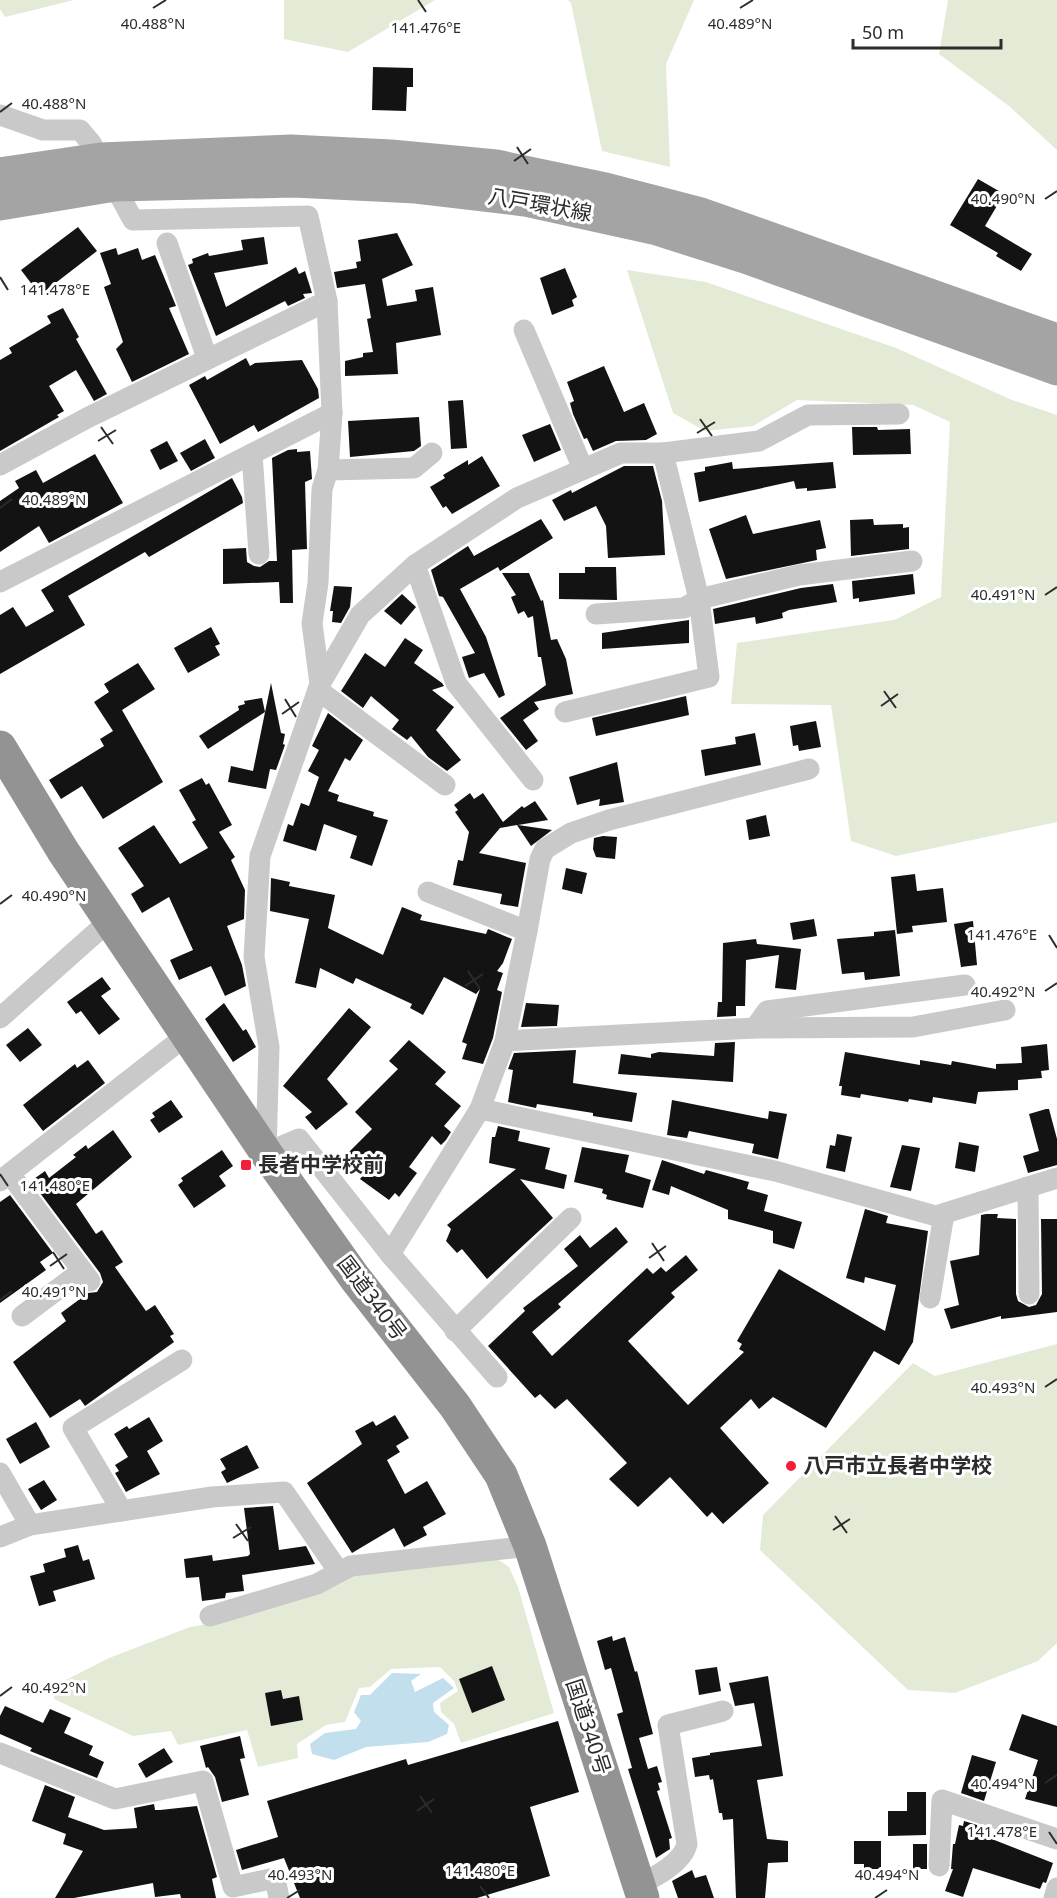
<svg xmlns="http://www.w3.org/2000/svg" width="1057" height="1898" font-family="'Noto Sans','Noto Sans JP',sans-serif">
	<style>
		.green { fill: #e3ebd7 }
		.water { fill: #c1dfed }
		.building { fill: #131313 }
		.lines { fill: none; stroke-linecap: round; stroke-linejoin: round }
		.street { stroke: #c9c9c9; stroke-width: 21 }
		.primary { stroke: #a4a4a4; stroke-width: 33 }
		.highway { stroke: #939393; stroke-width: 33 }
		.ticks { fill: none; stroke: #2c2c2c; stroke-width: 2 }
		.poi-dot { fill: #f31e3b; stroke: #fff; stroke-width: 2 }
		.labels { text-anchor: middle; stroke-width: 6; stroke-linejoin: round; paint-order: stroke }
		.street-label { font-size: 21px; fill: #2c2c2c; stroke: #fff }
		.poi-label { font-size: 21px; font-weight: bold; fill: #2c2c2c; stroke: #fff; text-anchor: start }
		.ticks-label { font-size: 15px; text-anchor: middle; fill: #2c2c2c; stroke: #fff; stroke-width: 6; stroke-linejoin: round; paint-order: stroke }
	</style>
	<rect width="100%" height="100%" fill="#fff"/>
	<g class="green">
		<polygon points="0,0 74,0 5,17 0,9"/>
		<polygon points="284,0 435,0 348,52 284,39"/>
		<polygon points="568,0 694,0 666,64 670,167 602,151 571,3"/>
		<polygon points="948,0 1057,0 1057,150 1009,106 939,54"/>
		<polygon points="627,270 706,282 896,348 1012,400 1057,415 1057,822 896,856 851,841 831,705 731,704 737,643 894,620 941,597 950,422 913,405 797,400 753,426 705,431 673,413"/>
		<polygon points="1057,1344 1057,1643 1038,1661 955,1693 908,1690 760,1550 763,1515 913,1363 935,1376"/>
		<polygon points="496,1558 509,1567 518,1587 554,1713 461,1743 454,1724 441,1712 440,1703 458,1691 454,1681 440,1667 391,1669 370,1687 359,1688 345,1722 326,1725 297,1744 298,1758 258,1767 247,1730 178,1745 171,1731 133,1736 54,1699 54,1686 109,1658 190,1627 218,1622 357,1574"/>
	</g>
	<polygon class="water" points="392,1673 421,1674 411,1681 415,1692 443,1678 454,1688 433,1703 434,1712 449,1725 447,1734 428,1742 366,1747 334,1760 312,1754 310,1744 325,1733 356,1729 361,1721 354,1712 361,1695 370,1695"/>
	<g class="building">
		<polygon points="373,67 413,68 413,87 407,87 406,111 372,110"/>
		<polygon points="978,179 1004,194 985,226 1032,254 1021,271 996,256 998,253 950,225"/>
		<polygon points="78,227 97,251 40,295 21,270"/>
		<polygon points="397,233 413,265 382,279 387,306 417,301 415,290 433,287 441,335 396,343 398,374 345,376 345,361 363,357 363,353 373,352 367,319 371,318 365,284 337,288 334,272 357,268 356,262 361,261 358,240"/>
		<polygon points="264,237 268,264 214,273 226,307 296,267 299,274 305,271 312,293 303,294 305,298 288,306 285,301 216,336 188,265 193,263 192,259 208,253 209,256 243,250 241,240"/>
		<polygon points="116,248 118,255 138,248 142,260 155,255 176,306 169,308 189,354 132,382 116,349 123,342 104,287 111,284 100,253"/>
		<polygon points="565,268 577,297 572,300 574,306 552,315 540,278"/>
		<polygon points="63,308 79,337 76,339 107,394 94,401 76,370 49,386 64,411 57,415 59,417 0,451 0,360 12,353 9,348 51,323 47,316"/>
		<polygon points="246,358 250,366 255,363 302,360 318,389 319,398 258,432 254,425 220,444 189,385 205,376 207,380"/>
		<polygon points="604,366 624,412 644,403 657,434 646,440 616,441 593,451 587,438 584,439 573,414 570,403 574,401 567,382"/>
		<polygon points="463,400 467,448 451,449 448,401"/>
		<polygon points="419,417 421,446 414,451 350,457 348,421"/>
		<polygon points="550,424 561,450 534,462 522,435"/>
		<polygon points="852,427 877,427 878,430 910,429 911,454 853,455"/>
		<polygon points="205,439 215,458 191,471 180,453"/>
		<polygon points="167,441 178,461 160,470 150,450"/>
		<polygon points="297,449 297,452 310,451 312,479 305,482 307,549 292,550 293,603 280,603 279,582 223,584 223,549 246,548 247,562 254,566 260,567 269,561 277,561 272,458 288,450"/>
		<polygon points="95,454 123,503 49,543 39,526 0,552 0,501 19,488 15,481 36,470 43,483"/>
		<polygon points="482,456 500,486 452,514 446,506 443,508 430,487 445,478 443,475 468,460 468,465"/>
		<polygon points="732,462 733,469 833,462 836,488 807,491 807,488 796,489 794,481 699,502 694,473 705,471 705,467"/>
		<polygon points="624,466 653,466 662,501 665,555 608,558 606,526 596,506 564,521 552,500 571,490 572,493"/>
		<polygon points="232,478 242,497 243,503 149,557 145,552 68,596 85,625 0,674 0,615 13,607 26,627 54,611 41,590"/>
		<polygon points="746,515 753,534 820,520 826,548 816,550 817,560 726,579 709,529"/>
		<polygon points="541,519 553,538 500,571 498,567 460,589 486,637 505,695 499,698 484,673 469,678 462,657 475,653 443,597 439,596 431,570 468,546 474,556"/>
		<polygon points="873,519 874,525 903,524 903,528 909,527 909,549 851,556 850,520"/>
		<polygon points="585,567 616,567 617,600 559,599 559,573 585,573"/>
		<polygon points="502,573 529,573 541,601 543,600 551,640 557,639 566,659 573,694 534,702 539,709 523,720 538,741 526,750 500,718 546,685 541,657 538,657 533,616 528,618 524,611 518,614 511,597 516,595"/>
		<polygon points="913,574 915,594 859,602 859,598 853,599 852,581"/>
		<polygon points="833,584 837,602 789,610 782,613 783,618 756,624 755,617 715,624 713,609 801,588"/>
		<polygon points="334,586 352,587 350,607 341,623 332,622 333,611 330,611"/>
		<polygon points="402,594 416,607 401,625 384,611"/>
		<polygon points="689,620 689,643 602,649 602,633"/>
		<polygon points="211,627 220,644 215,646 220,655 188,673 174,648"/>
		<polygon points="405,638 423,650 414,663 442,683 444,686 432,690 454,707 436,730 461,760 447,771 428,757 411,736 407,740 392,729 399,720 371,696 363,708 341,691 365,653 385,667"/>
		<polygon points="138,663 155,689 122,710 163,782 103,819 82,786 61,799 49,780 104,746 100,739 113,731 94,702 109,692 104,684"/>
		<polygon points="271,683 281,733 285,734 283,744 285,745 276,770 270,769 266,789 228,782 231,766 253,771"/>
		<polygon points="686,696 689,715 596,736 592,718"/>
		<polygon points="262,698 265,712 208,749 199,736 239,710 238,706 245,704 244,701"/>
		<polygon points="328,713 363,740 350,761 345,758 328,791 339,795 337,801 374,812 373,816 388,820 372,866 350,858 357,836 324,824 316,851 283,841 288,824 293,826 301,803 309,806 319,777 308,771 319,750 312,746"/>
		<polygon points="816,721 821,747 799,751 798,745 793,746 790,726"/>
		<polygon points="755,733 761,765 705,776 701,750 736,744 735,737"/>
		<polygon points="617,762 624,802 599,806 600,799 577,805 569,777"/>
		<polygon points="202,778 206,785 209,783 232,825 219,832 235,857 231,860 245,890 244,919 227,926 242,965 246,986 225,996 211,966 179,980 170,960 193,950 169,897 142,913 131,894 144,886 118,848 154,825 180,864 208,848 192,822 196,820 179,790"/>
		<polygon points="470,793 474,799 483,793 503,822 522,806 524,808 535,801 548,820 518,825 552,830 531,846 517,825 500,828 479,853 526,863 518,907 500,904 502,894 453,885 458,860 463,861 469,832 455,812 458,810 454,805"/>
		<polygon points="766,815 770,836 749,840 746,820"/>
		<polygon points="603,836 617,837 615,859 596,857 593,849 594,838"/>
		<polygon points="566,868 587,873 582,894 562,889"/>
		<polygon points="915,874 917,891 943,888 947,922 912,926 913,932 897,934 891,877"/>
		<polygon points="271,878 290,882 289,886 335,895 328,928 383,955 402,907 422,915 420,920 486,934 488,929 512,939 503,963 497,971 503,973 497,990 502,992 493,1038 483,1064 462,1059 467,1044 462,1042 480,989 476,994 444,977 423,1015 410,1008 412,1004 356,978 353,984 320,968 316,988 295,983 309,919 270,911"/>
		<polygon points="814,919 817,936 793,940 790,923"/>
		<polygon points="973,921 977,965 961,967 954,924"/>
		<polygon points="895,930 900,976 865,980 864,972 842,974 837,939 874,936 874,932"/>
		<polygon points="756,939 757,944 801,949 796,990 775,988 779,955 746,960 745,1006 736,1006 736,1016 717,1017 718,1002 722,1002 723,943"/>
		<polygon points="102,977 111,989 101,996 120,1019 99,1035 81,1011 76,1014 67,1002"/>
		<polygon points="224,1003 243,1031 246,1029 256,1047 233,1062 205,1019"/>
		<polygon points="526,1003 559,1005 557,1026 521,1027"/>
		<polygon points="349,1008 371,1027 327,1079 348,1104 316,1130 305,1117 312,1112 283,1086"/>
		<polygon points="28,1028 42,1045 20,1062 6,1045"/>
		<polygon points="409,1040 446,1072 435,1084 461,1106 444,1126 451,1132 446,1140 441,1145 432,1136 409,1167 417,1173 399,1197 395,1193 389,1200 360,1179 366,1171 349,1152 372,1129 355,1112 398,1069 389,1061"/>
		<polygon points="735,1042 733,1082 618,1074 621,1054 651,1058 651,1054 659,1052 714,1056 715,1043"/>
		<polygon points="1047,1044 1049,1070 1041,1071 1042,1078 1018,1080 1018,1090 978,1092 976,1104 933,1097 932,1103 909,1099 908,1102 861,1094 860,1098 841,1095 842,1086 839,1086 845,1052 920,1065 920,1060 951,1065 952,1061 996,1069 996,1064 1022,1063 1021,1047"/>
		<polygon points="576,1050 573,1083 637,1093 632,1122 593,1116 593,1113 537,1104 536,1108 508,1102 513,1070 508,1069 514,1053"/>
		<polygon points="88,1060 105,1083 43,1131 23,1105 75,1064 77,1068"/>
		<polygon points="171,1100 183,1117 159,1133 150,1120 155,1117 152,1113"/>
		<polygon points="672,1100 768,1119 769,1111 787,1114 778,1159 752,1153 754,1144 689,1131 687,1138 667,1135"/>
		<polygon points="1046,1109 1049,1109 1057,1139 1057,1165 1028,1173 1023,1156 1039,1151 1029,1114"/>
		<polygon points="498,1126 520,1131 518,1141 550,1148 545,1169 567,1175 564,1189 520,1179 553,1218 487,1279 462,1249 457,1253 446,1241 451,1229 447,1225 516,1169 489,1163 492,1137 495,1137"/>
		<polygon points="113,1130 132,1157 76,1204 96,1234 102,1230 123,1262 115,1267 146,1311 155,1305 174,1334 170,1336 174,1342 85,1406 80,1399 50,1418 13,1362 66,1321 61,1313 88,1293 97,1292 103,1282 100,1273 31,1181 45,1171 49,1178 76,1157 73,1155 86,1145 88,1149"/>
		<polygon points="837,1134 852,1137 845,1172 826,1168 830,1145 835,1146"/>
		<polygon points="959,1142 979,1146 975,1172 955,1168"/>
		<polygon points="902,1145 920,1148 911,1191 890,1187"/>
		<polygon points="582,1147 629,1155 625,1172 651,1180 643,1208 606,1199 607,1195 602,1193 603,1189 574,1182"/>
		<polygon points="222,1150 233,1166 219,1176 226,1186 194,1208 178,1185 183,1181 181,1178"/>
		<polygon points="662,1160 704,1174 706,1170 749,1182 747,1189 768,1195 764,1211 802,1222 794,1249 773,1243 773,1231 728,1219 728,1210 695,1196 671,1186 669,1195 652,1190"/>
		<polygon points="10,1195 53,1253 40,1262 46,1270 0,1303 0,1202"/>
		<polygon points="865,1209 888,1216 886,1223 928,1231 913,1342 899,1365 874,1351 826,1428 773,1397 759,1409 751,1399 720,1428 769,1483 723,1524 712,1512 707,1517 670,1477 638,1507 609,1479 627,1463 567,1399 555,1409 540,1394 535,1398 488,1346 525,1311 523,1308 578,1266 564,1249 580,1235 590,1248 616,1227 628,1242 558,1304 561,1307 532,1332 552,1356 647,1268 653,1274 661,1267 666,1272 686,1255 698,1270 671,1293 675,1297 628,1341 688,1405 744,1352 739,1349 742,1344 737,1341 779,1269 885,1331 896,1285 865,1277 864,1283 846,1278"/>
		<polygon points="986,1214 998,1214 997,1218 1016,1219 1016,1294 1018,1301 1029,1307 1036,1305 1042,1294 1041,1219 1057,1219 1057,1312 1001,1319 1001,1316 951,1329 944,1309 959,1305 950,1261 979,1255 981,1215"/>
		<polygon points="395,1415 409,1438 396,1446 400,1452 387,1460 405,1494 427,1481 446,1514 423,1527 427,1535 404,1547 394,1528 352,1553 307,1483 362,1444 355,1431 373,1421 376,1426"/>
		<polygon points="149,1417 163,1441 147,1451 160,1474 126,1492 115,1473 119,1471 115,1465 128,1457 114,1434 127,1426 129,1429"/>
		<polygon points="36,1422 50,1447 20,1464 6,1439"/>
		<polygon points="247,1445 259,1468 227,1483 221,1472 226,1469 220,1459"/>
		<polygon points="44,1480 57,1500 41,1510 28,1489"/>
		<polygon points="273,1506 279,1550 306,1546 315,1564 242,1575 244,1591 226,1593 225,1598 202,1601 199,1577 186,1578 184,1559 212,1555 213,1561 248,1556 250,1554 244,1508"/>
		<polygon points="78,1545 83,1561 89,1559 95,1579 53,1591 56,1601 39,1606 30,1576 45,1572 43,1564 66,1557 64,1549"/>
		<polygon points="612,1636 613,1641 625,1637 635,1672 637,1671 653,1734 639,1738 648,1769 657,1766 662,1782 658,1783 660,1790 657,1791 672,1838 669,1839 670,1849 656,1858 628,1769 632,1768 617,1714 623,1712 611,1668 605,1670 597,1641"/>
		<polygon points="492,1666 505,1700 472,1713 459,1679"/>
		<polygon points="717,1667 721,1691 699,1695 695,1670"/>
		<polygon points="768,1676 783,1776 757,1780 767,1839 788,1841 788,1862 768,1863 765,1898 736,1898 733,1819 723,1820 722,1813 719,1813 713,1779 710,1780 709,1775 695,1777 692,1758 710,1755 710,1753 762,1746 754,1703 735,1706 729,1683"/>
		<polygon points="281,1690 283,1699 299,1696 303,1720 271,1726 265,1693"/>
		<polygon points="5,1706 43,1723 50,1709 71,1718 64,1733 93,1746 89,1755 104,1762 97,1778 30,1751 32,1748 0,1734 0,1716"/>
		<polygon points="1022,1714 1057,1726 1057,1807 1025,1799 1038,1760 1009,1750"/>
		<polygon points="558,1721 579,1792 530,1807 550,1876 477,1898 300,1898 284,1858 242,1870 236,1850 278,1837 267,1801 406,1759 408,1765"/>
		<polygon points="240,1736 245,1758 240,1759 249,1795 222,1802 215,1777 208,1767 206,1768 200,1746"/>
		<polygon points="164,1748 173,1762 146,1778 138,1764"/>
		<polygon points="972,1755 996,1762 984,1801 961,1793"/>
		<polygon points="45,1785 75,1797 68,1817 104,1830 137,1828 134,1808 154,1804 155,1810 160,1810 197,1806 217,1877 212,1879 216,1898 181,1898 180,1894 155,1897 153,1883 74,1898 55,1898 83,1851 63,1844 66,1834 32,1821"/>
		<polygon points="907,1792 926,1792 926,1835 888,1836 888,1811 907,1811"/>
		<polygon points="964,1821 977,1825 979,1834 1053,1863 1046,1883 1043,1882 1040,1889 973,1868 963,1897 945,1891 953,1869 951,1869 953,1844 955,1844 959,1825 963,1826"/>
		<polygon points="854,1841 881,1841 881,1869 864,1869 864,1864 854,1864"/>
		<rect x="913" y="1844" width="14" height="25"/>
		<polygon points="692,1870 695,1878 706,1875 714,1898 678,1898 672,1881"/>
	</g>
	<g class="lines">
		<g class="street">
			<polyline points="0,115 43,130 80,130 91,143 133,220 308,216 327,301 332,413 328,470 322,489 318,583 312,623 320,684"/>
			<polyline points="167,243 207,358"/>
			<polyline points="524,330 583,469"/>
			<polyline points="252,454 259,554"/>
			<polyline points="0,465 87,418 327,301"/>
			<polyline points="328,470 414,468 432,453"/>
			<polyline points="415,565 456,683 533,780"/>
			<polyline points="0,582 332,413"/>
			<polyline points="596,614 684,608 699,599 799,575 912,561"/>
			<polyline points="318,690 445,785"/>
			<polyline points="565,712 709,677 699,599 663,453"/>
			<polyline points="428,892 527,931 505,1041 480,1109 775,1171 936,1216 1057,1178"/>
			<polyline points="527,931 540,859 545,849 571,833 609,820 809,769"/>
			<polyline points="0,1018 110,920"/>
			<polyline points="755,1028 767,1011 965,985"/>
			<polyline points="505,1041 755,1028 913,1027 1005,1010"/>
			<polyline points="10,1174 90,1281"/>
			<polyline points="0,1181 187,1035"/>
			<polyline points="1028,1187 1029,1294"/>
			<polyline points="390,1254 480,1109"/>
			<polyline points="930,1298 944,1214"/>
			<polyline points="22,1316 82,1271"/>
			<polyline points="455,1331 571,1218"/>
			<polyline points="497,1377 390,1254 299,1139 266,1153 269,1047 254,957 260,856 320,684 360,615 415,565 517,498 621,453 663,453 759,441 808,415 899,414"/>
			<polyline points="0,1473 30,1525"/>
			<polyline points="122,1511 73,1428 182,1360"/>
			<polyline points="0,1537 30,1525 212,1497 284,1492 339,1572 351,1566 530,1546"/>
			<polyline points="210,1616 317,1584 339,1572"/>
			<polyline points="0,1753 115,1799 203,1781 233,1887 275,1878 279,1898"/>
			<polyline points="939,1866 942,1800 1057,1839"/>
			<path d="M638,1884C655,1878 683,1862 687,1844L668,1725L723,1711"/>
			<polyline points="1054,1898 1057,1888"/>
		</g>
		<g class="primary">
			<polyline points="0,174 101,159 291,151 391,156 496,166 605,189 701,214 1057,340"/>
			<polyline points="0,204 115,185 294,181 416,187 525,200 657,229 745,257 1057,369"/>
		</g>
		<polyline class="highway" points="0,747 63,851 266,1153 355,1278 455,1406 501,1475 530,1546 643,1898"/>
	</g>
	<path class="ticks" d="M418,0L426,12M153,8L166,0M740,8L753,0M0,112L12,103M517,147L528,164M514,161L531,149M1045,199L1057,191M0,277L8,290M700,419L712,436M101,427L113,444M697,433L715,422M98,441L116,430M0,508L12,499M1045,595L1057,587M884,691L896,708M285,699L296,717M881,706L898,694M282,714L299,702M0,904L12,895M1049,935L1057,948M468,971L480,989M465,986L483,974M1045,991L1057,983M0,1174L8,1186M652,1243L664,1261M53,1252L64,1269M649,1258L666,1246M50,1266L67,1254M0,1300L12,1291M1045,1387L1057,1379M835,1516L847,1533M236,1524L248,1541M833,1530L850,1519M233,1538L251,1527M0,1696L12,1687M1045,1783L1057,1775M420,1796L432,1813M417,1811L434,1799M1049,1832L1057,1844M480,1886L489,1898M287,1898L300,1890M875,1898L887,1890"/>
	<g class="poi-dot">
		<rect x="240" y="1159" width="12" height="12" rx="3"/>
		<circle cx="791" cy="1466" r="6"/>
	</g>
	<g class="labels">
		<g class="street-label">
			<text transform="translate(540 205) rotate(10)" y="7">八戸環状線</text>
			<text transform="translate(372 1298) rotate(53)" y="7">国道340号</text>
			<text transform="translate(588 1727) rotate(72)" y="7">国道340号</text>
		</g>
		<g class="poi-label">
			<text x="258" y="1172">長者中学校前</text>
			<text x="803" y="1473">八戸市立長者中学校</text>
		</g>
	</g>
	<g class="ticks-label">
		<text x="153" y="29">40.488°N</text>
		<text x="740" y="29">40.489°N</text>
		<text x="426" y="33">141.476°E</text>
		<text x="54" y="109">40.488°N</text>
		<text x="1003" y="204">40.490°N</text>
		<text x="55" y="295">141.478°E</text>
		<text x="54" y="505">40.489°N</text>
		<text x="1003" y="600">40.491°N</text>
		<text x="54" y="901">40.490°N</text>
		<text x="1002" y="940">141.476°E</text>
		<text x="1003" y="997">40.492°N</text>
		<text x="55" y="1191">141.480°E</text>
		<text x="54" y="1297">40.491°N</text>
		<text x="1003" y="1393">40.493°N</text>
		<text x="54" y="1693">40.492°N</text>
		<text x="1003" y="1789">40.494°N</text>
		<text x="1002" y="1837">141.478°E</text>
		<text x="480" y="1876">141.480°E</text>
		<text x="300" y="1880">40.493°N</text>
		<text x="887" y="1880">40.494°N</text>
	</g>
	<path d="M853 39v9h148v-9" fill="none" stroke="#2c2c2c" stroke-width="3"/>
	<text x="862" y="39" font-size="18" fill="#2c2c2c" stroke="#ffffff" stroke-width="4.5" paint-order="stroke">50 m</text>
</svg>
